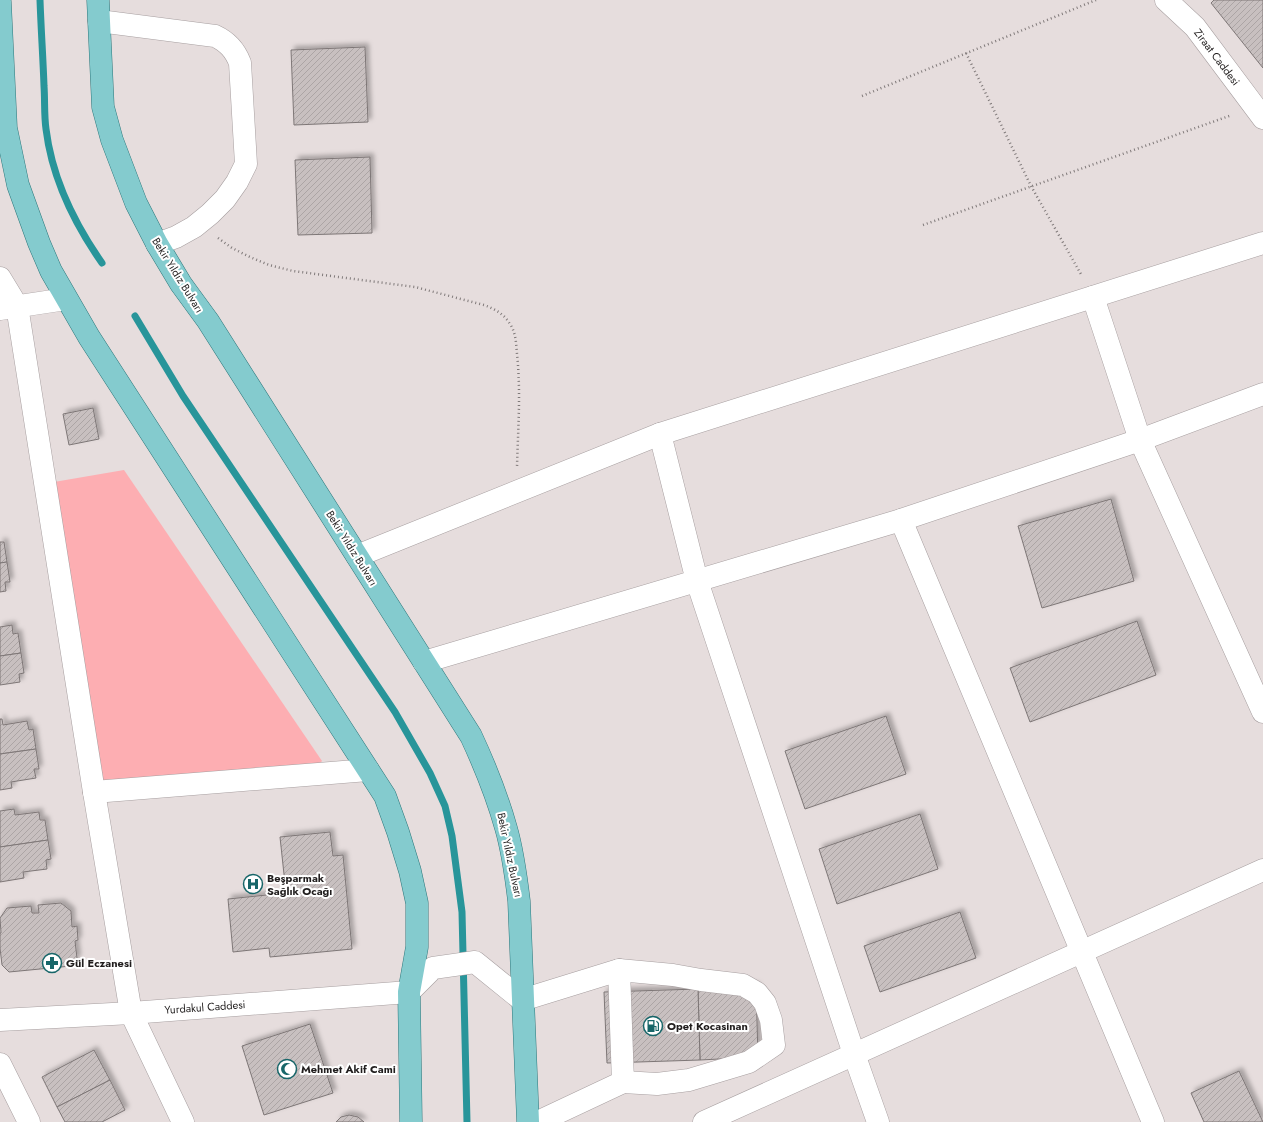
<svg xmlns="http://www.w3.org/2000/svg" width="1263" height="1122" font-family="Jost,sans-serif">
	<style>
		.park { fill: #fdaeb2 }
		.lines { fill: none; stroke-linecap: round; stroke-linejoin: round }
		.stream { stroke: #28959a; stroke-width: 7 }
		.building { fill: url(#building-hatch); stroke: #7e7777; filter: url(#shadow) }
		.minor-casing { stroke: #a79fa0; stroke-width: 23 }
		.major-casing { stroke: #2c777b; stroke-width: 23 }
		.path { stroke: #807a7a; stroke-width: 2.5; stroke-dasharray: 1 3; stroke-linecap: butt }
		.minor { stroke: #fff; stroke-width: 22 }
		.major { stroke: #84cbce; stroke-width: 22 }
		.labels { text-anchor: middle; stroke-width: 4; stroke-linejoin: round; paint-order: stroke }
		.street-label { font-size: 11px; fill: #201d1d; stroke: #fff }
		.poi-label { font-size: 11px; font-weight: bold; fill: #201d1d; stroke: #fff; text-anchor: start }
	</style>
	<defs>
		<pattern id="building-hatch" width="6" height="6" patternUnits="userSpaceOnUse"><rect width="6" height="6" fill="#c8c0c0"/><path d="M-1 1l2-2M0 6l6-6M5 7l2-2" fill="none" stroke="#aca5a5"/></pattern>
		<filter id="shadow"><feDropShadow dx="3.5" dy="-3.5" stdDeviation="2" flood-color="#0004"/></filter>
	</defs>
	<rect width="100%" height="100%" fill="#e6dddd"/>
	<polygon class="park" points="124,470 322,761 309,775 97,792 54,482"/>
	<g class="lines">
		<g class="stream">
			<path d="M40,0C41,29 43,57 44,86C45,100 44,115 46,129C52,178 74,223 102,263"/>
			<polyline points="135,316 183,396 395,712 430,773 445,806 452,836 462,912 467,1122"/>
		</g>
	</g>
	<g class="building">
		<polygon points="1214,0 1263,0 1263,68 1211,3"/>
		<polygon points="365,47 368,122 294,125 291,50"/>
		<polygon points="370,157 372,233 298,235 295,160"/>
		<polygon points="93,408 99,439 69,445 63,414"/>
		<polygon points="1111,499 1134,581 1042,608 1018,526"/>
		<polygon points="0,542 4,542 7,562 0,563"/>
		<polygon points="7,562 10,582 5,582 6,591 0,592 0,563"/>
		<polygon points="1137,621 1156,675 1030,722 1010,668"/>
		<polygon points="12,625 13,634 18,633 21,653 0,656 0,627"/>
		<polygon points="21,653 24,673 19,674 20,682 0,685 0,656"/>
		<polygon points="886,716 906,774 805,809 785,751"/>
		<polygon points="0,719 2,719 3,725 27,721 29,730 33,729 36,749 0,754"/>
		<polygon points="36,749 39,769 34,769 36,778 11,782 12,788 0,790 0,754"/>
		<polygon points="14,809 15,815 39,812 40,820 45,820 48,840 0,847 0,811"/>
		<polygon points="920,814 938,869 837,904 819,849"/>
		<polygon points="330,832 333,856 343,855 352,949 270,957 269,948 233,952 228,899 286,893 280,837"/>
		<polygon points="48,840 51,859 46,860 47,869 23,872 24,878 0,882 0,847"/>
		<polygon points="61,903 71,911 72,927 77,926 78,940 75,941 77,958 71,966 9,972 2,965 0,948 0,933 1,933 0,918 7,908 31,906 32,913 39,913 38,905"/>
		<polygon points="960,912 976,958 880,992 864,946"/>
		<polygon points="756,986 758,1057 700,1060 698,989"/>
		<polygon points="698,989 700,1060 607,1063 604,992"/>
		<polygon points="310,1024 333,1093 264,1115 242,1046"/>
		<polygon points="94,1050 110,1080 57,1107 42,1077"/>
		<polygon points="1239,1071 1263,1122 1204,1122 1191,1093"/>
		<polygon points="110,1080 125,1110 102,1122 65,1122 57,1107"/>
		<polygon points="349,1115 358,1117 364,1122 336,1122 341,1117"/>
	</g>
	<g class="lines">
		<defs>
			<g id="minor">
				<polyline points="1166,0 1195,27 1263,118"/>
				<path d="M99,21L215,36C228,42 235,50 240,63L246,164L237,182L225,199L210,214L194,227L176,237L157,244"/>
				<polyline points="0,278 17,306 94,792 131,1013 183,1122"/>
				<polyline points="1093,297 1140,440 1263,712"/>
				<polyline points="0,309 66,299"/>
				<polyline points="660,434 697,581 854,1054 878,1122"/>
				<polyline points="901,520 1153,1122"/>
				<polyline points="357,556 660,434 1263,243"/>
				<polyline points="424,662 901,520 1140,440 1263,394"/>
				<polyline points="94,792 368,770"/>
				<polyline points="619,970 673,975 701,980 743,985 757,993 765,1003 771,1020 774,1045 749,1062 689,1080 657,1084 623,1082"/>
				<polyline points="0,1020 131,1013 409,992 433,968 475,962 522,1000 619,970 623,1082 538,1122"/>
				<polyline points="0,1064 29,1122"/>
				<polyline points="704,1122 1263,870"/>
			</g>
			<g id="major">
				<path d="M98,0L103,107L112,140L136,203L157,244L181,284L208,321L471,736C485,766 497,796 506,828C513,852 516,876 519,901L528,1122"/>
				<polyline points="0,2 6,128 18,185 39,243 51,271 89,337 385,796 398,832 410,871 417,903 417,947 409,992 411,1122"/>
			</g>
		</defs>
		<use href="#minor" class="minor-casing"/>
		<use href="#major" class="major-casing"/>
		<g class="path">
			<polyline points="966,53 1031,186 1082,276"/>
			<polyline points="862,96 1096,0"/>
			<polyline points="923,225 1232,115"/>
			<path d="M218,238L232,248L250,257L269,265L293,271L415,287L484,305C495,309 504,314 510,324C516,333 516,343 517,354C521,392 518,429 517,467"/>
		</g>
		<use href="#minor" class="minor"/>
		<use href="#major" class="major"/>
	</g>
	<defs>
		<symbol id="hospital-ring" viewBox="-11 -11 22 22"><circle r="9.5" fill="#fff" stroke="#176669" stroke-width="1.5"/><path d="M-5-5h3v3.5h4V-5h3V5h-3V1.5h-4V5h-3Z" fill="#176669"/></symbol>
		<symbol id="pharmacy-ring" viewBox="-11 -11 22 22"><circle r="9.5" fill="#fff" stroke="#176669" stroke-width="1.5"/><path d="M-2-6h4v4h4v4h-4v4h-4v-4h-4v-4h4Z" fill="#176669"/></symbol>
		<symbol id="fuel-ring" viewBox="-11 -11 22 22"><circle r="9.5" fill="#fff" stroke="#176669" stroke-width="1.5"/><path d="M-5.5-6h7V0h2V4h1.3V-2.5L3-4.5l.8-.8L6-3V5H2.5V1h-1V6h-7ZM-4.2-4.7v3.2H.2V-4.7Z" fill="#176669"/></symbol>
		<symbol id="mosque-ring" viewBox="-11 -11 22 22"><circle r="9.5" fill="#fff" stroke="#176669" stroke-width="1.5"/><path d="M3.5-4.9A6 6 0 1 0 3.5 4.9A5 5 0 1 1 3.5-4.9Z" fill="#176669"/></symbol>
	</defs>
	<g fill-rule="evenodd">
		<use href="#hospital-ring" x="242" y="873" width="22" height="22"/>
		<use href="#pharmacy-ring" x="41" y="952" width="22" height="22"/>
		<use href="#fuel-ring" x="642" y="1015" width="22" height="22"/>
		<use href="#mosque-ring" x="276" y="1058" width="22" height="22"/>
	</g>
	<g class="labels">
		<g class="street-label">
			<text transform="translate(1217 57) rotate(53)" y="4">Ziraat Caddesi</text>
			<text transform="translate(178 275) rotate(58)" y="4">Bekir Yıldız Bulvarı</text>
			<text transform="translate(352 548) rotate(58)" y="4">Bekir Yıldız Bulvarı</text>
			<text transform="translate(510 855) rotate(78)" y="4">Bekir Yıldız Bulvarı</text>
			<text transform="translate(205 1007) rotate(-4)" y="4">Yurdakul Caddesi</text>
		</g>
		<g class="poi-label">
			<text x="267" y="882">Beşparmak<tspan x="267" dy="13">Sağlık Ocağı</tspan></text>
			<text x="66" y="967">Gül Eczanesi</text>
			<text x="667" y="1030">Opet Kocasinan</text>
			<text x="301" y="1073">Mehmet Akif Cami</text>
		</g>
	</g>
</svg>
